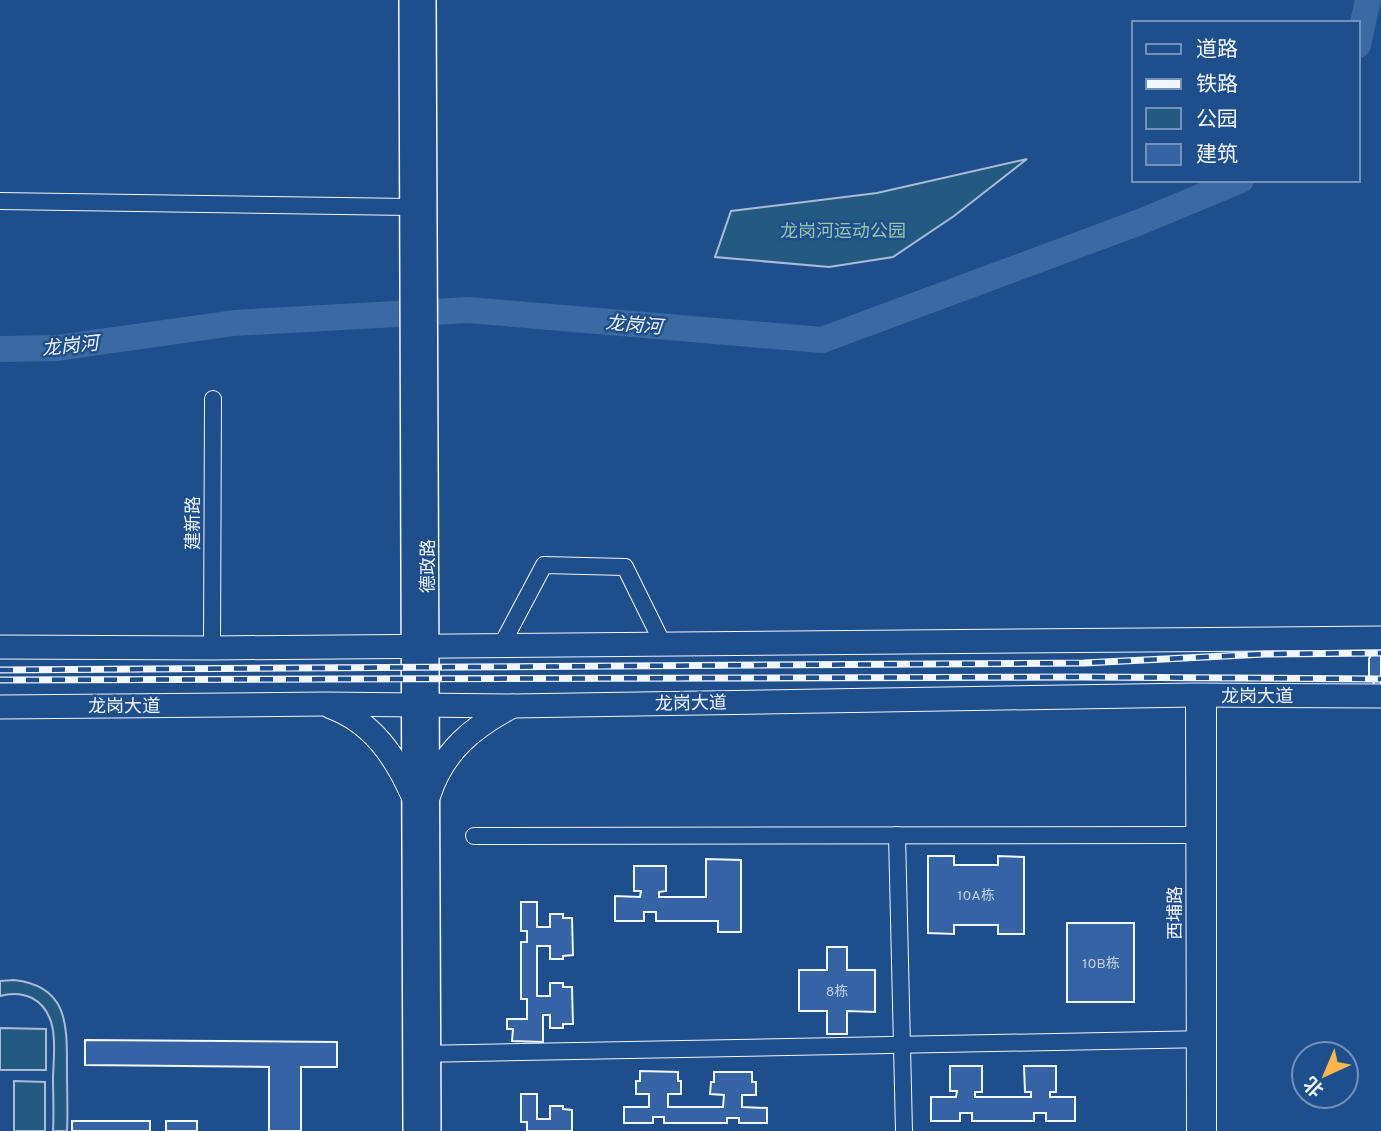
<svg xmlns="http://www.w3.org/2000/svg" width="1381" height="1131" font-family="Overpass,'Noto Sans SC',sans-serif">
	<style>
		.green { fill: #245a82; stroke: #a8bbd7; stroke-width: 2 }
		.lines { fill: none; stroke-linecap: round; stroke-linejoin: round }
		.river { stroke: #3b69a3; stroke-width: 26 }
		.building { fill: #3563a3; stroke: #f2f6ff; stroke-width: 2 }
		.minor-casing { stroke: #f2f6ff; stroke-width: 18 }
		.major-casing { stroke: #f2f6ff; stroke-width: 24 }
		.highway-casing { stroke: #f2f6ff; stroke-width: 25 }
		.minor { stroke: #1f4e8c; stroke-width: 16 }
		.major { stroke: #1f4e8c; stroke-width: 21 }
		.highway { stroke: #1f4e8c; stroke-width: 23 }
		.rail-casing { stroke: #f2f6ff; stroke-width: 7 }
		.rail { stroke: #1f4e8c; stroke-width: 4.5; stroke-dasharray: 13; stroke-linecap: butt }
		.labels { text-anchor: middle; stroke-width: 5; stroke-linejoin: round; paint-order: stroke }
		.number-label { font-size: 14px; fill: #c3d1e8 }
		.park-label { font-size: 18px; fill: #97c8a6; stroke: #1f4e8c }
		.street-label { font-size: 18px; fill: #f2f6ff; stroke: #1f4e8c }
		.water-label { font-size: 19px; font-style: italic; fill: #f2f6ff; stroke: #1f4e8c }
	</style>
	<rect width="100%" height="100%" fill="#1f4e8c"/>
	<g class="green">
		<polygon points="1027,159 954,216 893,257 829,267 715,257 731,211 877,193"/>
		<path d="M14,980C69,986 67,1026 67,1070C67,1091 68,1111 67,1131H53C54,1113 53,1095 53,1077C54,1050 60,1013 32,998C21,993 11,993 0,996V981Z"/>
		<polygon points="0,1028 46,1029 46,1070 0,1070"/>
		<polygon points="14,1081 45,1082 45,1131 14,1131"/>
	</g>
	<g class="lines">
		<g class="river">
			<polyline points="1358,45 1368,0"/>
			<polyline points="0,349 57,348 234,323 468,310 822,340 1140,222 1241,180"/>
		</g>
	</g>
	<g class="building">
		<polygon points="1375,645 1381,645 1381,687 1376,687 1369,675 1369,659"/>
		<polygon points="928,856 954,856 954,865 998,865 998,856 1024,857 1024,934 998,934 998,925 954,925 954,934 928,933"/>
		<polygon points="706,859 741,860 741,932 718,932 718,921 656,921 656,912 644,912 644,921 615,921 615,896 640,897 641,891 634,891 634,866 666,866 666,891 659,892 659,897 706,897"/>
		<polygon points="521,902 537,902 537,927 550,927 550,914 563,914 563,918 572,918 573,955 563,956 563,959 550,959 550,946 537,946 537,996 550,996 550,983 563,983 563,987 572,987 573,1024 563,1024 563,1028 550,1028 550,1015 543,1015 543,1042 512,1041 513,1029 507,1029 507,1019 527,1019 527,999 521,999 521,942 527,942 527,931 521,931"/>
		<rect x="1067" y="923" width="67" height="79"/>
		<polygon points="827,947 847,947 847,970 875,970 875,1012 847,1011 847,1034 827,1034 827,1011 799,1011 799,970 827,970"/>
		<polygon points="85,1040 337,1042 337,1067 301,1067 301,1131 269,1131 269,1067 85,1065"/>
		<polygon points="950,1066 982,1066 982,1092 975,1092 975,1097 1031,1097 1031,1092 1025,1092 1024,1066 1056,1066 1056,1092 1050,1092 1050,1097 1075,1097 1075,1121 1046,1121 1046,1113 1034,1113 1034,1121 972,1121 972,1113 960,1113 960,1121 931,1121 931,1097 956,1097 957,1091 950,1091"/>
		<polygon points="640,1071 678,1072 678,1081 681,1081 681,1094 668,1094 668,1107 723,1107 724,1095 710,1094 711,1082 714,1082 714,1072 752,1072 752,1082 756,1082 756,1095 742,1095 742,1107 767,1108 767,1123 739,1123 739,1118 727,1118 727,1123 664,1123 664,1117 653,1117 653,1123 624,1123 624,1107 649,1107 649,1094 636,1094 636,1081 640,1081"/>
		<polygon points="521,1094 537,1094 537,1119 550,1119 550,1106 563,1106 563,1109 572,1110 572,1131 527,1131 527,1122 521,1122"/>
		<rect x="72" y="1121" width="78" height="10"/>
		<rect x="166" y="1121" width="31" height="10"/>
	</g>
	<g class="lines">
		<defs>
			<g id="minor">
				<polyline points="0,201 410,207"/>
				<polyline points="501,646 544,565 625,567 663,644"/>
				<polyline points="212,648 213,399"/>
				<polyline points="1194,695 1195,1131"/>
				<polyline points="1208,695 1208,1131"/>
				<polyline points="897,835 904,1131"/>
				<polyline points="474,836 1195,835"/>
				<polyline points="419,1054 1208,1039"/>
			</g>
			<g id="major">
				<polyline points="410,0 414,1131"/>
				<polyline points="425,0 430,1131"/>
			</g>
			<g id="highway">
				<polyline points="0,647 212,648 1381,638"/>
				<polyline points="0,707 325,704 513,706 1194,695 1381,696"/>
				<path d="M331,707C372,722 395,756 412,794"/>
				<path d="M429,795C443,751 473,727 513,706"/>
			</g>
		</defs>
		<use href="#minor" class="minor-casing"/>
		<use href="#major" class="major-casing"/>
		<use href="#highway" class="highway-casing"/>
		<use href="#minor" class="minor"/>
		<use href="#major" class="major"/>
		<use href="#highway" class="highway"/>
		<defs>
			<g id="rail">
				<polyline points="0,670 1084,663 1265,654 1381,653"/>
				<polyline points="0,680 1083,677 1381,679"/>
			</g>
		</defs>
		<use href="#rail" class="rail-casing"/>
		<use href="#rail" class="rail"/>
	</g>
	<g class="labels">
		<g class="number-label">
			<text x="976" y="900">10A栋</text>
			<text x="1101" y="968">10B栋</text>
			<text x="837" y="996">8栋</text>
		</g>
		<g class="park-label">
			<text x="843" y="237">龙岗河运动公园</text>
		</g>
		<g class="street-label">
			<text transform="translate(193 523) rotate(-90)" y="6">建新路</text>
			<text transform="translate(428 566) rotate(-90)" y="6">德政路</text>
			<text x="1257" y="702">龙岗大道</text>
			<text transform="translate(691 703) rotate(-1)" y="6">龙岗大道</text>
			<text x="124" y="712">龙岗大道</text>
			<text transform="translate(1175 913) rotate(-90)" y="6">西埔路</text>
		</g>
		<g class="water-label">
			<text transform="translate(634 324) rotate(5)" y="7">龙岗河</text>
			<text transform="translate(70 345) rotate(-6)" y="7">龙岗河</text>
		</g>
	</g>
	<rect x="1132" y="21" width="228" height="161" fill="#1f4e8c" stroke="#7391ba" stroke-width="2"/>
	<rect x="1146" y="44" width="35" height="10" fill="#1f4e8c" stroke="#7391ba" stroke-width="2"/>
	<text x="1196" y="56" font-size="21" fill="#f2f6ff">道路</text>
	<rect x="1146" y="79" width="35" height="10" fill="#f2f6ff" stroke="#7391ba" stroke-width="2"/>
	<text x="1196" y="91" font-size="21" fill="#f2f6ff">铁路</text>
	<rect x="1146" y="108" width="35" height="21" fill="#245a82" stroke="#7391ba" stroke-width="2"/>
	<text x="1196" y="126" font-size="21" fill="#f2f6ff">公园</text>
	<rect x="1146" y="144" width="35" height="21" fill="#3563a3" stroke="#7391ba" stroke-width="2"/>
	<text x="1196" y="161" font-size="21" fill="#f2f6ff">建筑</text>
	<g transform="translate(1325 1075) rotate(224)"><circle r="33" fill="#1f4e8c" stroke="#7391ba" stroke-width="2"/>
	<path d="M0-5L12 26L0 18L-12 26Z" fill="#ffb74d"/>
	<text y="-10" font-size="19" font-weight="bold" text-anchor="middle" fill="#f2f6ff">北</text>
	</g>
</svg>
